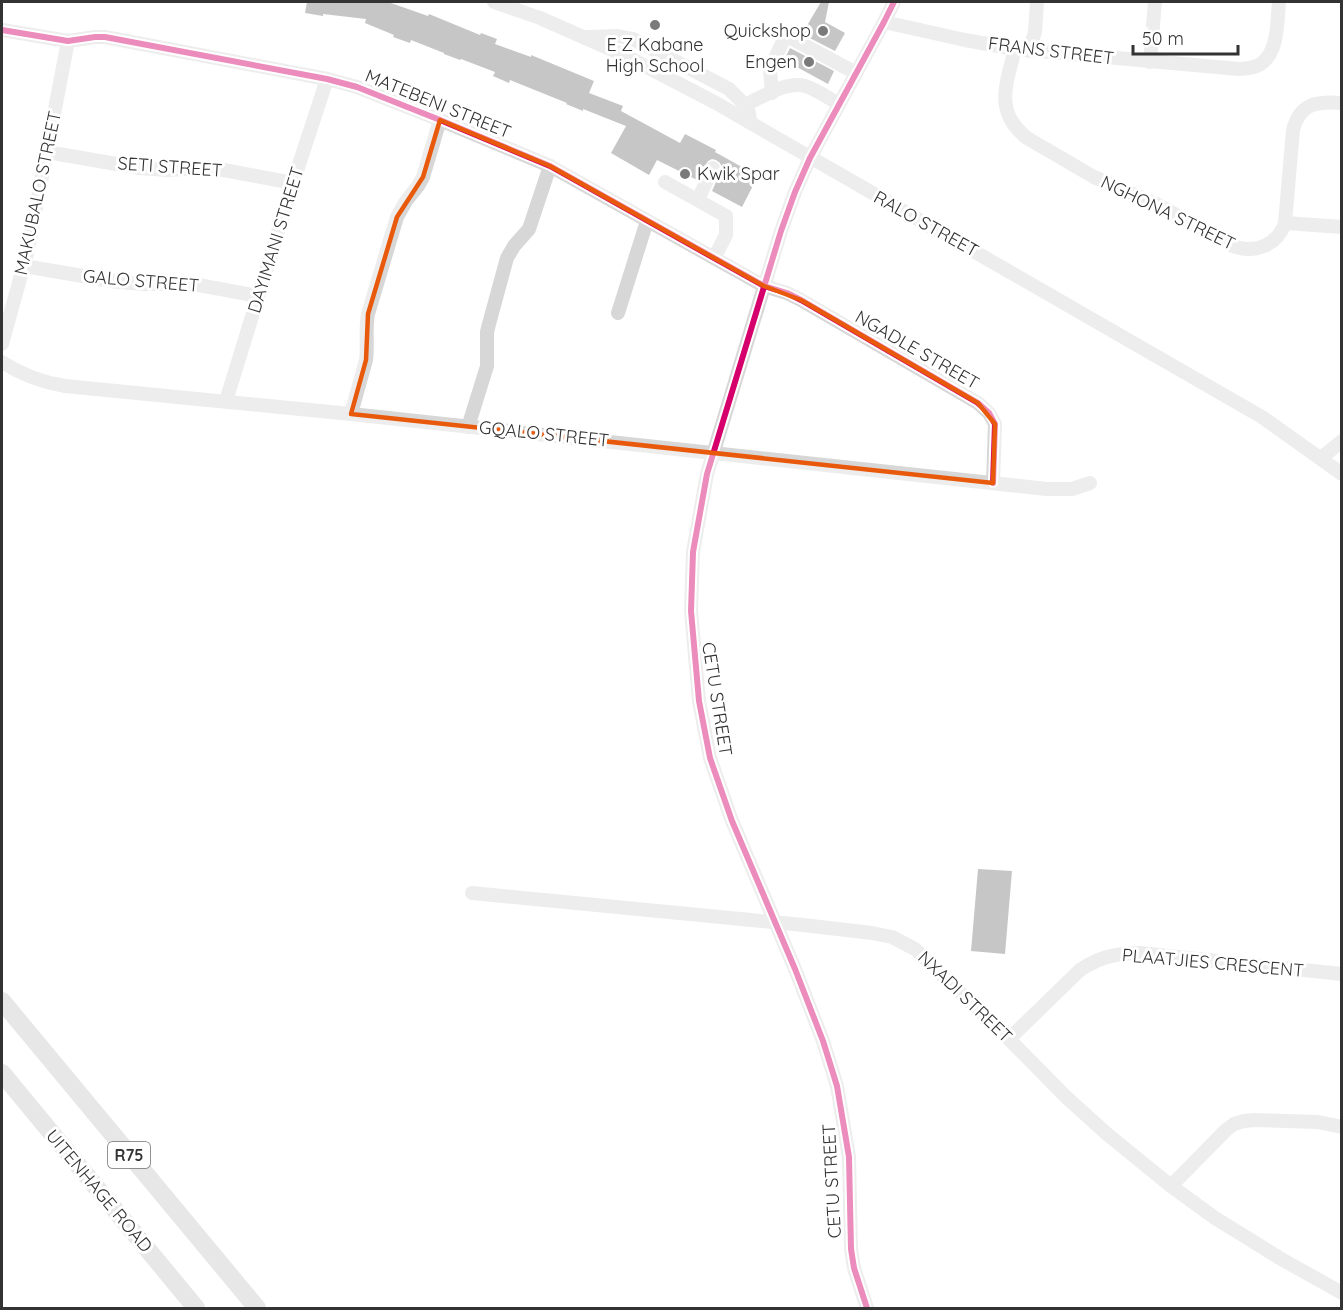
<svg xmlns="http://www.w3.org/2000/svg" width="1343" height="1310" font-family="Quicksand,sans-serif">
	<style>
		.building { fill: #818181 }
		.lines { fill: none; stroke-linecap: round; stroke-linejoin: round }
		.minor { stroke: #d7d7d7; stroke-width: 14 }
		.major { stroke: #cacaca; stroke-width: 18 }
		.cycleway-casing { stroke: #fff; stroke-width: 10 }
		.cycleway { stroke: #d6006c; stroke-width: 6 }
		.marked { fill: none; stroke: #e8590c; stroke-width: 4.5; stroke-linejoin: round }
		.poi-dot { fill: #7a7a7a; stroke: #fff; stroke-width: 2 }
		.labels { text-anchor: middle; stroke-width: 6; stroke-linejoin: round; paint-order: stroke }
		.shield { fill: #fff; stroke: #707070; stroke-width: 1.5 }
		.shield-label { font-size: 16px; font-weight: bold; fill: #333 }
		.poi-label { font-size: 18px; fill: #333; stroke: #fff; text-anchor: end }
		.street-label { font-size: 18px; fill: #333; stroke: #fff }
	</style>
	<rect width="100%" height="100%" fill="#fff"/>
	<g class="building">
		<polygon points="307,2 388,2 428,16 429,14 480,35 481,33 497,39 495,44 531,57 531,55 594,81 589,93 623,106 621,111 680,143 685,134 716,150 715,152 758,176 742,207 712,191 722,168 720,163 716,160 712,159 708,161 697,180 657,160 649,175 611,153 626,126 583,109 583,111 566,104 567,103 510,80 509,83 493,76 495,72 461,59 460,60 444,54 444,53 411,40 410,43 393,37 394,35 365,23 366,19 323,14 323,16 305,13"/>
		<polygon points="821,2 829,2 825,22 845,33 835,51 802,34"/>
		<polygon points="790,48 834,71 828,84 784,60"/>
		<polygon points="978,869 1012,871 1005,954 971,951"/>
	</g>
	<g class="lines">
		<g class="minor">
			<polyline points="494,2 540,18 624,55 716,103 1262,417 1342,474"/>
			<path d="M884,22L965,40L1015,49L1239,69C1245,69 1251,68 1257,66C1279,56 1277,22 1279,2"/>
			<polyline points="2,30 68,41 95,37 105,37 327,79 357,87 440,120 550,166 764,286 787,293 801,300 978,403 989,413 995,424 993,483"/>
			<polyline points="587,37 618,36 633,39 729,89 745,105 749,113 750,122"/>
			<path d="M1015,49C1006,85 994,112 1027,138L1094,177L1156,204L1233,246C1254,254 1277,246 1285,223L1293,130C1300,103 1317,101 1342,103"/>
			<polyline points="1029,51 1035,32 1037,2"/>
			<polyline points="1150,62 1155,2"/>
			<polyline points="772,93 770,69 785,37 787,36 856,73"/>
			<path d="M745,105C762,97 786,81 805,86C816,89 828,98 839,104"/>
			<polyline points="47,152 140,168 166,170 206,168 224,170 293,183"/>
			<polyline points="665,182 726,216 726,235 714,258"/>
			<polyline points="698,199 713,168"/>
			<polyline points="1285,223 1342,227"/>
			<polyline points="24,266 118,282 144,284 193,284 258,296"/>
			<polyline points="618,313 647,221"/>
			<polyline points="2,344 28,250 68,41"/>
			<path d="M2,362C22,375 41,382 65,386L351,414L1047,489H1072L1090,483"/>
			<polyline points="226,401 293,183 327,79"/>
			<path d="M351,414L366,360C368,345 365,329 368,314L397,217L406,201L418,186L423,177L440,120"/>
			<polyline points="468,427 487,366 487,332 489,324 507,258 514,246 529,229 550,166"/>
			<polyline points="1321,458 1342,441"/>
			<polyline points="472,893 803,925 872,933 892,937 915,949 1009,1039 1066,1097 1107,1134 1171,1186 1215,1218 1283,1260 1342,1293"/>
			<path d="M1009,1039L1080,970C1099,957 1117,953 1140,953L1342,974"/>
			<polyline points="1171,1186 1226,1130 1234,1124 1244,1121 1254,1120 1318,1122 1342,1127"/>
			<polyline points="867,1308 854,1268 851,1249 849,1157 837,1086 823,1041 795,969 732,821 710,758 699,701 691,611 693,552 707,474 781,231 795,192 810,158 884,22 894,2"/>
		</g>
		<g class="major">
			<polyline points="2,1001 257,1308"/>
			<polyline points="2,1073 196,1308"/>
		</g>
		<defs>
			<g id="cycleway">
				<polyline points="2,30 68,41 95,37 105,37 327,79 357,87 440,120 550,166 764,286 787,293 801,300 978,403 989,413 995,424 993,483"/>
				<polyline points="867,1308 854,1268 851,1249 849,1157 837,1086 823,1041 795,969 732,821 710,758 699,701 691,611 693,552 707,474 781,231 795,192 810,158 884,22 894,2"/>
			</g>
		</defs>
		<use href="#cycleway" class="cycleway-casing"/>
		<use href="#cycleway" class="cycleway"/>
	</g>
	<path d="M0 0H1343V1310H0ZM440,120L550,166L764,286L801,300L978,403L995,424L993,483L351,414L366,360L368,314L397,217L423,177Z" fill="#fff" fill-opacity=".55" fill-rule="evenodd"/>
	<path class="marked" d="M440,120L550,166L764,286L801,300L978,403L995,424L993,483L351,414L366,360L368,314L397,217L423,177Z"/>
	<g class="poi-dot">
		<circle cx="655" cy="25" r="6"/>
		<circle cx="823" cy="31" r="6"/>
		<circle cx="809" cy="62" r="6"/>
		<circle cx="685" cy="174" r="6"/>
	</g>
	<g class="labels">
		<rect class="shield" x="108" y="1142" width="42" height="26" rx="4.5"/>
		<g class="shield-label">
			<text x="129" y="1161">R75</text>
		</g>
		<g class="poi-label">
			<text x="811" y="37">Quickshop</text>
			<text x="655" y="51" text-anchor="middle">E Z Kabane<tspan x="655" dy="21">High School</tspan></text>
			<text x="797" y="68">Engen</text>
			<text x="697" y="180" text-anchor="start">Kwik Spar</text>
		</g>
		<g class="street-label">
			<text transform="translate(1051 51) rotate(7)" y="6">FRANS STREET</text>
			<text transform="translate(438 104) rotate(22)" y="6">MATEBENI STREET</text>
			<text transform="translate(170 167) rotate(4)" y="6">SETI STREET</text>
			<text transform="translate(38 193) rotate(-78)" y="6">MAKUBALO STREET</text>
			<text transform="translate(1168 213) rotate(26)" y="6">NGHONA STREET</text>
			<text transform="translate(926 224) rotate(29)" y="6">RALO STREET</text>
			<text transform="translate(276 240) rotate(-73)" y="6">DAYIMANI STREET</text>
			<text transform="translate(141 281) rotate(5)" y="6">GALO STREET</text>
			<text transform="translate(917 350) rotate(30)" y="6">NGADLE STREET</text>
			<text transform="translate(544 434) rotate(6)" y="6">GQALO STREET</text>
			<text transform="translate(717 699) rotate(81)" y="6">CETU STREET</text>
			<text transform="translate(1213 963) rotate(5)" y="6">PLAATJIES CRESCENT</text>
			<text transform="translate(965 997) rotate(44)" y="6">NXADI STREET</text>
			<text transform="translate(832 1181) rotate(-93)" y="6">CETU STREET</text>
			<text transform="translate(99 1191) rotate(50)" y="6">UITENHAGE ROAD</text>
		</g>
	</g>
	<rect width="1343" height="1310" fill="none" stroke="#333333" stroke-width="6"/>
	<path d="M1133 45v9h105v-9" fill="none" stroke="#333333" stroke-width="3"/>
	<text x="1142" y="45" font-size="18" fill="#333333" stroke="#ffffff" stroke-width="4.5" paint-order="stroke">50 m</text>
</svg>
